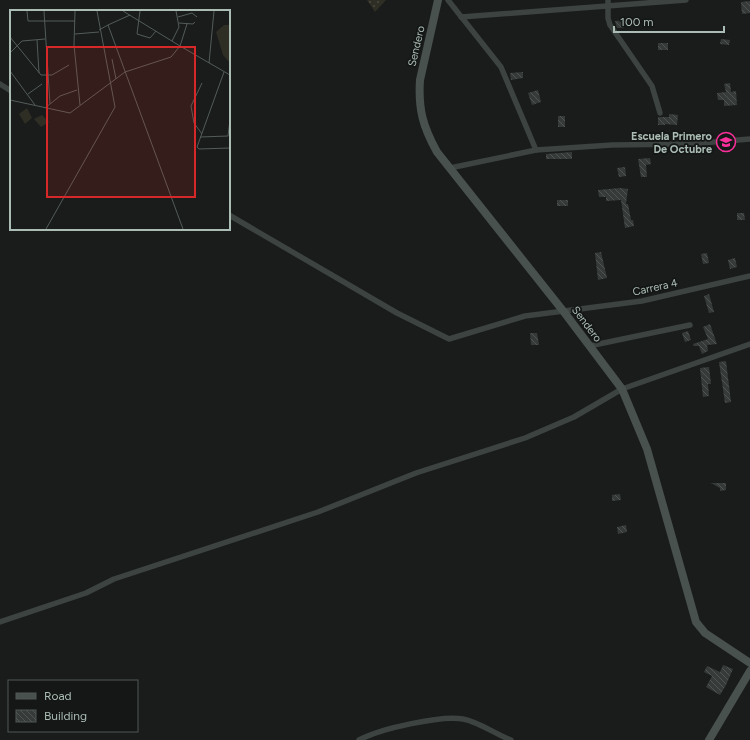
<svg xmlns="http://www.w3.org/2000/svg" width="750" height="740" font-family="Figtree,sans-serif">
	<style>
		.grass { fill: url(#grass-dots) }
		.building { fill: url(#building-back-hatch) }
		.lines { fill: none; stroke-linecap: round; stroke-linejoin: round }
		.minor { stroke: #3c4340; stroke-width: 5.5 }
		.secondary { stroke: #48514d; stroke-width: 8 }
		.labels { text-anchor: middle; stroke-width: 3.5; stroke-linejoin: round; paint-order: stroke }
		.street-label { font-size: 11px; fill: #abbcb4; stroke: #141716 }
		.poi-label { font-size: 11px; font-weight: bold; fill: #abbcb4; stroke: #141716; text-anchor: end }
		.inset-road { fill: none; stroke: #535c58; stroke-width: 1 }
		.view { fill: #d62828; fill-opacity: 0.15; stroke: #d62828; stroke-width: 2 }
		.inset-edge { fill: none; stroke: #abbcb4; stroke-width: 2 }
	</style>
	<defs>
		<pattern id="grass-dots" width="8" height="8" patternUnits="userSpaceOnUse"><rect width="8" height="8" fill="#2f2e25"/><path d="M2 2h.1M6 6h.1" fill="none" stroke="#4a4a42" stroke-width="1.8" stroke-linecap="round"/></pattern>
		<pattern id="building-back-hatch" width="6" height="6" patternUnits="userSpaceOnUse"><rect width="6" height="6" fill="#363b3a"/><path d="M-1 5l2 2M0 0l6 6M5-1l2 2" fill="none" stroke="#505554"/></pattern>
	</defs>
	<rect width="100%" height="100%" fill="#191c1b"/>
	<polygon class="grass" points="367,0 386,0 375,12"/>
	<g class="building">
		<polygon points="750,1 750,13 742,14 741,2"/>
		<polygon points="624,20 624,28 617,28 615,21"/>
		<polygon points="721,39 730,40 729,45 720,44"/>
		<rect x="658" y="43" width="10" height="7"/>
		<polygon points="523,72 523,78 511,80 510,73"/>
		<polygon points="730,83 731,92 736,91 737,105 724,106 724,100 718,100 717,93 726,92 724,84"/>
		<polygon points="538,90 541,102 532,105 528,93"/>
		<polygon points="669,114 678,115 677,125 665,124 665,125 658,125 658,117 669,117"/>
		<rect x="558" y="116" width="7" height="11"/>
		<polygon points="572,152 572,159 546,159 546,154"/>
		<polygon points="650,158 651,164 646,165 647,177 641,177 638,159"/>
		<polygon points="625,167 626,176 619,177 617,168"/>
		<polygon points="620,188 628,189 626,204 628,204 631,220 633,220 634,226 625,228 621,200 606,201 606,197 599,197 598,190"/>
		<rect x="557" y="200" width="11" height="6"/>
		<polygon points="737,213 744,213 745,220 737,220"/>
		<polygon points="601,252 607,278 598,280 595,253"/>
		<polygon points="707,253 709,263 703,264 701,254"/>
		<polygon points="735,258 737,267 730,269 728,260"/>
		<polygon points="709,294 714,312 709,313 704,296"/>
		<polygon points="710,324 717,344 707,345 708,351 702,354 699,346 694,346 693,344 708,339 703,327"/>
		<polygon points="688,331 691,340 685,342 682,333"/>
		<polygon points="530,333 537,333 539,345 531,345"/>
		<polygon points="726,361 731,402 725,403 719,362"/>
		<polygon points="709,367 711,384 708,384 709,396 703,397 700,368"/>
		<polygon points="711,483 726,483 726,490 720,491 720,488"/>
		<polygon points="620,494 621,500 612,501 612,495"/>
		<polygon points="626,525 627,532 618,534 617,527"/>
		<polygon points="723,665 733,669 726,685 720,695 706,687 712,676 704,672 707,666 720,672"/>
	</g>
	<g class="lines">
		<g class="minor">
			<polyline points="448,0 501,67 536,150"/>
			<polyline points="608,0 608,18 610,25 652,86 660,113"/>
			<polyline points="461,17 686,0"/>
			<polyline points="0,84 11,91"/>
			<polyline points="450,168 536,150 612,145 689,144 750,139"/>
			<polyline points="229,215 397,313 449,339 525,316 642,301 750,276"/>
			<polyline points="589,346 690,325"/>
			<polyline points="0,622 86,593 114,579 318,512 416,473 525,438 574,417 622,389 750,344"/>
			<path d="M359,740C379,729 441,715 463,719C479,722 495,734 511,740"/>
		</g>
		<g class="secondary">
			<path d="M438,0L420,80C418,109 423,127 437,152L564,312L622,389L647,449L696,622L705,633L750,663"/>
			<polyline points="709,740 750,671"/>
		</g>
	</g>
	<defs>
		<symbol id="school-ring" viewBox="-11 -11 22 22"><circle r="9.5" fill="#141716" stroke="#fd309b" stroke-width="1.5"/><path d="M0-5L7-2L0 1L-7-2ZM-4 1L0 2.5L4 1V4Q0 6-4 4Z" fill="#fd309b"/></symbol>
	</defs>
	<g fill-rule="evenodd">
		<use href="#school-ring" x="715" y="131" width="22" height="22"/>
	</g>
	<g class="labels">
		<g class="street-label">
			<text transform="translate(416 46) rotate(-77)" y="4">Sendero</text>
			<text transform="translate(655 287) rotate(-12)" y="4">Carrera 4</text>
			<text transform="translate(587 324) rotate(53)" y="4">Sendero</text>
		</g>
		<g class="poi-label">
			<text x="712" y="140">Escuela Primero<tspan x="712" dy="13">De Octubre</tspan></text>
		</g>
	</g>
	<g transform="translate(10 10)">
		<rect width="220" height="220" fill="#191c1b"/>
		<path d="M17,98L22,108L15,114L9,104ZM32,105L39,112L31,117L24,109Z" fill="#2f2e25"/>
		<path d="M214,15H220V53L213,45L206,22Z" fill="#2f2e25"/>
		<path class="inset-road" d="M17,1L18,11H65M34,1L40,94M65,1L64,35L70,95M113,1L170,36L177,14M130,1L127,24L140,28L146,21M168,7L182,3L187,7M169,13L183,14L185,12M98,15L120,5M89,20L98,15L173,219M65,24L89,22M0,27L31,65H42L59,55M27,30L29,63M162,31L169,17L166,1M0,43L12,31L35,29M102,49L106,69M199,53L204,1M0,61L25,95M214,62L187,137L189,139L220,138M18,84L32,74M0,90L60,103L115,62L161,47L170,36L220,65M35,98L50,86L67,80M192,124L184,113L181,96L192,73M190,127L218,126L220,110M36,219L105,97L87,1"/>
		<path class="view" d="M37,37H185V187H37Z"/>
		<rect width="220" height="220" class="inset-edge"/>
	</g>
	<rect x="8" y="680" width="130" height="52" fill="#141716" stroke="#505955"/>
	<rect x="16" y="693" width="20" height="6" fill="#48514d" stroke="#505955"/>
	<text x="44" y="700" font-size="12" fill="#abbcb4">Road</text>
	<rect x="16" y="710" width="20" height="12" fill="url(#building-back-hatch)" stroke="#505955"/>
	<text x="44" y="720" font-size="12" fill="#abbcb4">Building</text>
	<path d="M614 26v6h110v-6" fill="none" stroke="#abbcb4" stroke-width="2"/>
	<text x="620" y="26" font-size="12" fill="#abbcb4" stroke="#141716" stroke-width="3" paint-order="stroke">100 m</text>
</svg>
